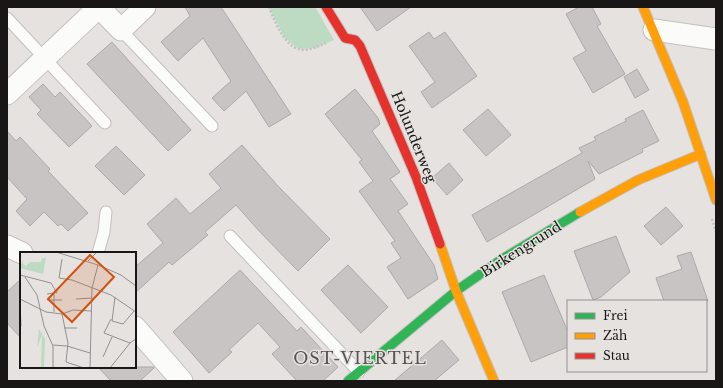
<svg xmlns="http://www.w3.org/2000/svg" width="723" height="388" font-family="'Libre Baskerville',serif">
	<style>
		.green { fill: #bddac3 }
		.building { fill: #c7c4c3; stroke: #acaaa8 }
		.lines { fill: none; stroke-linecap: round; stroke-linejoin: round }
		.lane-casing { stroke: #c3c0bf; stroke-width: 13 }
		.street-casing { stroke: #c3c0bf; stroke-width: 23 }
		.fast-casing { stroke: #c3c0bf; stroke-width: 11 }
		.slow-casing { stroke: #c3c0bf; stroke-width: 11 }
		.jam-casing { stroke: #c3c0bf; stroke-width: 11 }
		.path { stroke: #c3c3c2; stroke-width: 2.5; stroke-dasharray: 2 2; stroke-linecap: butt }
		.lane { stroke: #fbfbfa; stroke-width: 11 }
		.street { stroke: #fbfbfa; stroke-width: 21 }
		.fast { stroke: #30b455; stroke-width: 9 }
		.slow { stroke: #ff9f0a; stroke-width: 9 }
		.jam { stroke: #e5322d; stroke-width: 9 }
		.labels { text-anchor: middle; stroke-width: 3; stroke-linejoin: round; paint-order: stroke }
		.street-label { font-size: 14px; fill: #181716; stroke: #e6e2df }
		.quarter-label { font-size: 16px; letter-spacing: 1px; fill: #575451; stroke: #e6e2df }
		.inset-road { fill: none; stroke: #93918f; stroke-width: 1 }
		.view { fill: #d3520d; fill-opacity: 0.15; stroke: #d3520d; stroke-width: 2 }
		.inset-edge { fill: none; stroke: #181716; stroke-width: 2 }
	</style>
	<rect width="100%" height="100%" fill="#e5e2e0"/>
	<polygon class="green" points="269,7 315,7 334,40 315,48 299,49 285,38"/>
	<g class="building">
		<polygon points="185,7 221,7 291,114 269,127 246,91 224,111 212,98 231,81 203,38 178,61 161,42 190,16"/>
		<polygon points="360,7 411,7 377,31"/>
		<polygon points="579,7 592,7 601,24 597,26 625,74 593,93 573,58 586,51 566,14"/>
		<polygon points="429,32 434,39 445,32 477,76 432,108 421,92 435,82 409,46"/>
		<polygon points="112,42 191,130 168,151 87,64"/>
		<polygon points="637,69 649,90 635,98 624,77"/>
		<polygon points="43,84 55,97 60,92 92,126 69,147 37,114 41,110 29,97"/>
		<polygon points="355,89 378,118 380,124 372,131 400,172 390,179 408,204 398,211 434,265 438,279 408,299 387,267 401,258 391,243 395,241 359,191 373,181 359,162 362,160 325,114"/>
		<polygon points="488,109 511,135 486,156 463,130"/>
		<polygon points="643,110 659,141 642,149 643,152 599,174 588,161 595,179 487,242 472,215 582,153 579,148 596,140 594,137 626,121 625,119"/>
		<polygon points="7,131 16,141 20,137 50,169 48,171 88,213 68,231 61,224 58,226 44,212 30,226 16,211 27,199 7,177"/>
		<polygon points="242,145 277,185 330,239 298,271 260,232 236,205 205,232 208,235 172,265 169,262 135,293 135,267 163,243 147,224 176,198 190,214 221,188 209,174"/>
		<polygon points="116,146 145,175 124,195 95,166"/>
		<polygon points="449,163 463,180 447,195 432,178"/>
		<polygon points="666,207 683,226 661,245 644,226"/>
		<polygon points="616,236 630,272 601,297 593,300 574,251"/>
		<polygon points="691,252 708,301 664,301 656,278 682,269 677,256"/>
		<polygon points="348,265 388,307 361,333 321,290"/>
		<polygon points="240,270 297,331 301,327 338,367 323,381 297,381 272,354 280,347 258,323 229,350 232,352 209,373 173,332"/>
		<polygon points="544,275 568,332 568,347 531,362 502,292"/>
		<polygon points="21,279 21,338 7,323 7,292"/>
		<polygon points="442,340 459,360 434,381 394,381"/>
		<polygon points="98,367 154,367 154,368 140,381 111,381"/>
	</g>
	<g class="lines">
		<defs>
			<g id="lane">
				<polyline points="7,18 105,123"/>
				<polyline points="121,30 212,126"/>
				<polyline points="230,236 359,372"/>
				<polyline points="98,253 104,232 106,212"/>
			</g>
			<g id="street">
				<polyline points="99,7 121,30 145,7"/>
				<polyline points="654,30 716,39"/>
				<polyline points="7,94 99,7"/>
				<polyline points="7,246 22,253"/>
				<polyline points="135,327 182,381"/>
			</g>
			<polyline id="fast" points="348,381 456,291 502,259 580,212"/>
			<g id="slow">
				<polyline points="643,7 683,102 716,200"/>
				<polyline points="580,212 638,180 701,154"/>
				<polyline points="440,244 456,291 494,381"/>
			</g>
			<polyline id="jam" points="326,7 345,38 355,40 360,46 416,177 440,244"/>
		</defs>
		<use href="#lane" class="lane-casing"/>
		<use href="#street" class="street-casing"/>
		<use href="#fast" class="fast-casing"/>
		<use href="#slow" class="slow-casing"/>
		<use href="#jam" class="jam-casing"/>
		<g class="path">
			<path d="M269,7C275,22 286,51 305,50C313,49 319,46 326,43"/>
			<polyline points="712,219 716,232"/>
		</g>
		<use href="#lane" class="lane"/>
		<use href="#street" class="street"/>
		<use href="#fast" class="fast"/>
		<use href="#slow" class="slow"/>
		<use href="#jam" class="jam"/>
	</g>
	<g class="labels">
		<g class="street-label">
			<text transform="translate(414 137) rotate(68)" y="5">Holunderweg</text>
			<text transform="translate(521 249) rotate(-32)" y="5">Birkengrund</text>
		</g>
		<g class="quarter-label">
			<text x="360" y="364">OST-VIERTEL</text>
		</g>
	</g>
	<g transform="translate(20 252)">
		<rect width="116" height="116" fill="#e5e2e0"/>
		<path d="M22,6H26L23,22L0,16L3,7V12L6,14L10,10H21ZM19,77L25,87L24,116H21L22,83L17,95Z" fill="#bddac3"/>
		<path class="inset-road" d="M36,0L78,13L101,23L116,34M42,7L39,26L52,28L91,43L116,60M68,9L77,0M0,23L31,31L37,41L34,39M5,25L17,43L24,74L33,94V116M27,42L34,41V60M95,45L92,69L103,72L114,59M0,47L26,60L42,62L53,58L71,59M56,47L72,46M27,48H42M0,51L1,74M42,62L48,91L46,110L64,116M91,67L84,81L110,91M44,76H57M33,93L47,94L70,101M83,105L92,85M70,116L72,36L78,13M90,116L110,91L116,87"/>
		<path class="view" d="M70,3L94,25L52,70L28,47Z"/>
		<rect width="116" height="116" class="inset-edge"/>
	</g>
	<rect width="723" height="388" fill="none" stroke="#181716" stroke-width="16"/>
	<rect x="567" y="300" width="140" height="72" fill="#e6e2df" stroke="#94918f"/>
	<rect x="575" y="313" width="20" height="6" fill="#30b455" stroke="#94918f"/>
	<text x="603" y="320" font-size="12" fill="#181716">Frei</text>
	<rect x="575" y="333" width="20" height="6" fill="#ff9f0a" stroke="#94918f"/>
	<text x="603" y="340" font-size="12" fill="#181716">Zäh</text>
	<rect x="575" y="353" width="20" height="6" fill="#e5322d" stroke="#94918f"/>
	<text x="603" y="360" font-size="12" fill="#181716">Stau</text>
</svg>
